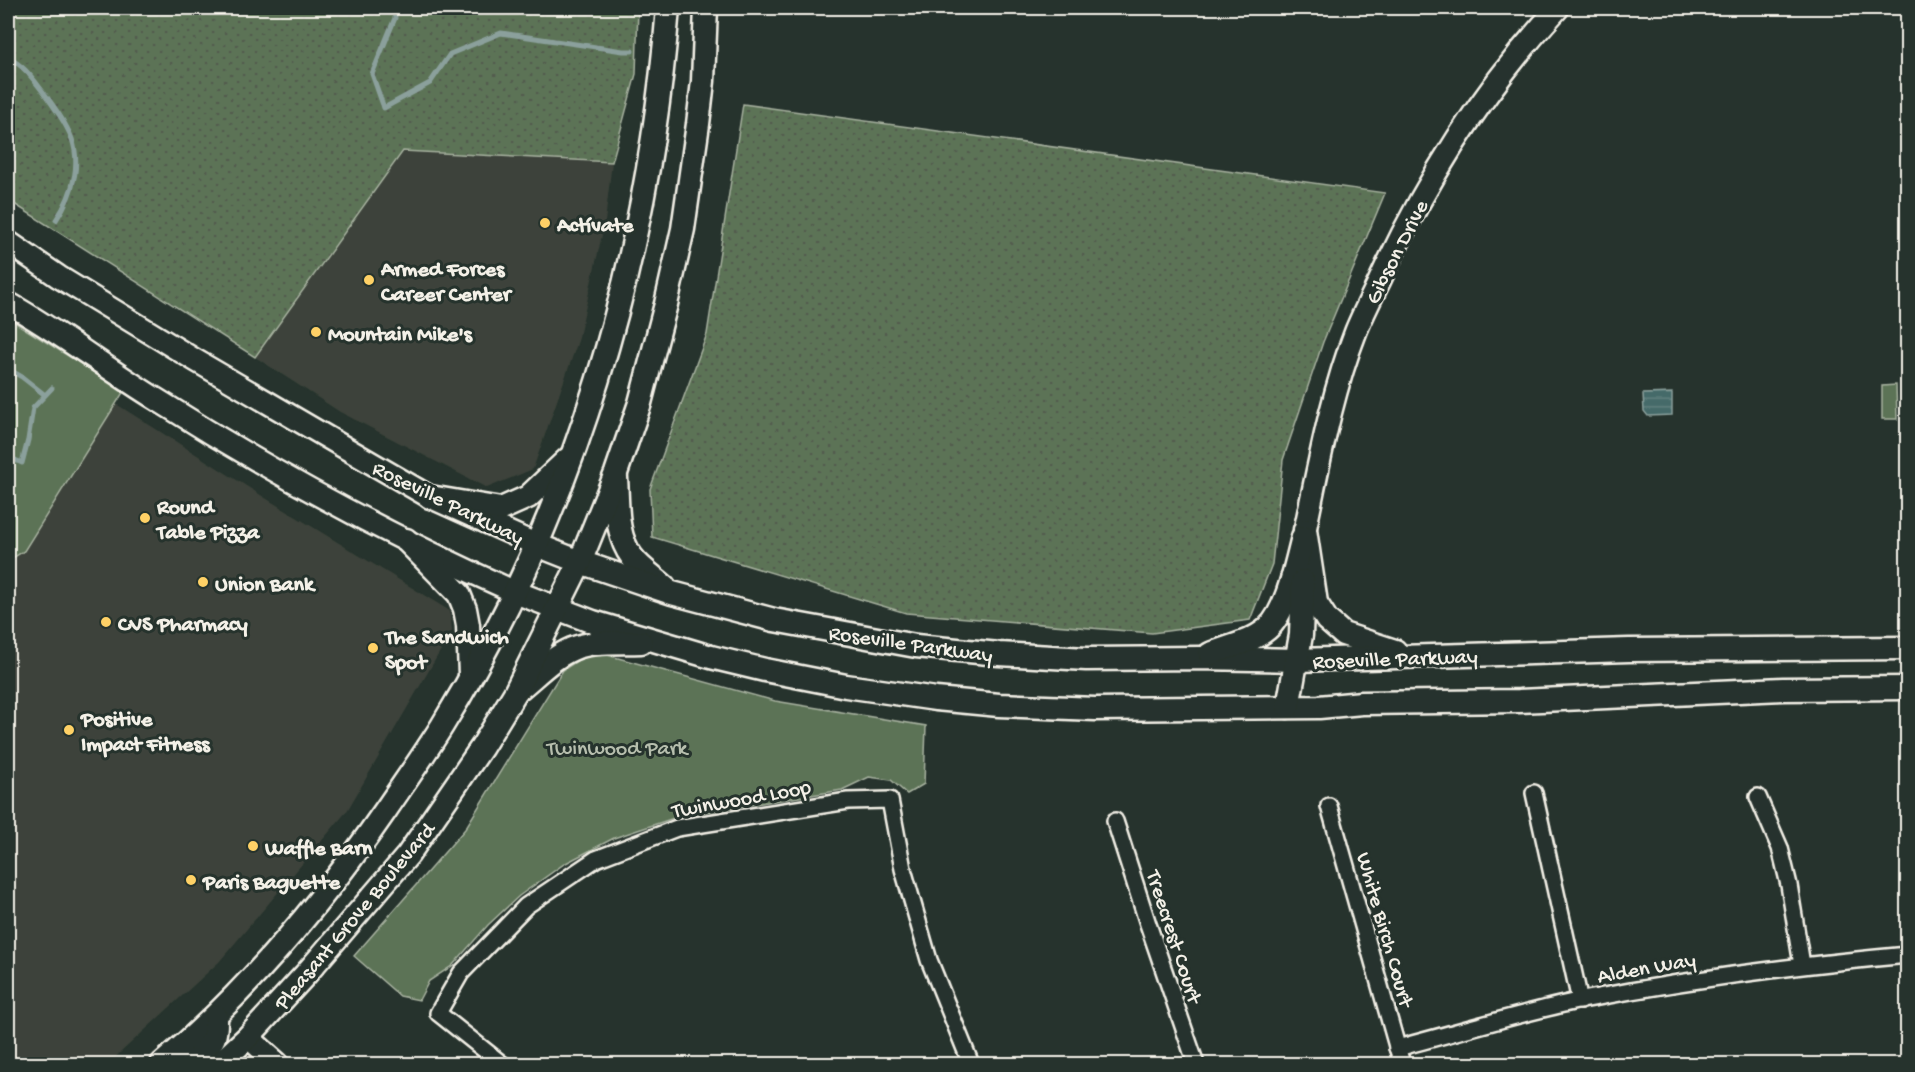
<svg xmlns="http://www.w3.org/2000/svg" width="1915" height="1072" font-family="'Gochi Hand',sans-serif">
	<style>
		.built { fill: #3c433a }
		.grass { fill: url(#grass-dots); stroke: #a8b2a0; stroke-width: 1.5 }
		.park { fill: #5c7357; stroke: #a8b2a0; stroke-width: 1.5 }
		.water { fill: url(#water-rules); stroke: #8ba09c; stroke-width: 1.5 }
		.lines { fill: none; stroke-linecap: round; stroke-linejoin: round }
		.stream { stroke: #8ba09c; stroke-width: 5 }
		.street-casing { stroke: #f4f1e8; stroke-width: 20 }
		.secondary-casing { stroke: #f4f1e8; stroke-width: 26 }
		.primary-casing { stroke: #f4f1e8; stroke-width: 27 }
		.street { stroke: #26332d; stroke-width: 15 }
		.secondary { stroke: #26332d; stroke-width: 21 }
		.primary { stroke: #26332d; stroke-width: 22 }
		.poi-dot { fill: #ffd166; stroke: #26332d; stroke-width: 2 }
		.labels { text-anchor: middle; stroke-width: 6; stroke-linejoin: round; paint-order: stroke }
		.poi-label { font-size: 22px; font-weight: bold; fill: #f4f1e8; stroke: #26332d; text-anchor: start }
		.street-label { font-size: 22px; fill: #f4f1e8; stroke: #26332d }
		.park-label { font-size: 22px; fill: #b7bfae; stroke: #26332d }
	</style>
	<defs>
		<pattern id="grass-dots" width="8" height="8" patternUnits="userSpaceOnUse" patternTransform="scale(1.5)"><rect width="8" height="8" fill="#5c7357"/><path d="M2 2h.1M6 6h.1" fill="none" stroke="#525b4e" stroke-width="1.8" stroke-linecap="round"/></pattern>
		<pattern id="water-rules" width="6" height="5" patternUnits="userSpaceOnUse" patternTransform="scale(1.5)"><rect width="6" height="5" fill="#456a69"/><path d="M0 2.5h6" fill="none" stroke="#60807e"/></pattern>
	</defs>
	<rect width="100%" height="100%" fill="#26332d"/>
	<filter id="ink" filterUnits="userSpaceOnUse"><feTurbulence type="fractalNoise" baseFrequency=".0167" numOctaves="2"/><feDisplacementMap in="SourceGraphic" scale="12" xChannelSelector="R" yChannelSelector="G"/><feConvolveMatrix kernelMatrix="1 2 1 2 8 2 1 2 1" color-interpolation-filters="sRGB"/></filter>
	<g filter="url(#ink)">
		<g class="built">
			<polygon points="403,151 612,162 605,222 578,341 533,469 487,488 340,412 255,357"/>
			<polygon points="113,402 267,499 450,611 452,631 347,811 219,962 108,1064 8,1064 8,558"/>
		</g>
		<g class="grass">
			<polygon points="8,8 638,8 636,74 612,162 403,151 255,357 8,200"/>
			<polygon points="743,104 1385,193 1323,342 1283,460 1272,564 1250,620 1152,633 906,613 652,537 650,489 707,334"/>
		</g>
		<g class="park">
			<polygon points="8,318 124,391 24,551 8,561"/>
			<polygon points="1896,385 1897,419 1882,419 1882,386"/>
			<polygon points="607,655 775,701 926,726 924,784 907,794 891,780 869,777 842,790 680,816 614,838 564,864 519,896 488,925 452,966 429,981 419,1000 400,996 354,956 465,829 563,670 583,657"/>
		</g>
		<polygon class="water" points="1672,393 1672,415 1648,416 1644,411 1643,394"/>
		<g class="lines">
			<g class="stream">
				<polyline points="394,8 395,18 372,74 384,108 430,83 450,54 501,33 623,51 632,51"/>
				<path d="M8,58C24,65 33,79 44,93C52,104 61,116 67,128C84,158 74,193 56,220"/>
				<polyline points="8,369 22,377 45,395"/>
				<polyline points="8,457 22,463 28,440 33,408 52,388"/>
			</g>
			<defs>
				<g id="street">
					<polyline points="1534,793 1580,1001"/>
					<polyline points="1758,797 1780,848 1789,885 1802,965"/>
					<polyline points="1329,806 1402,1064"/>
					<polyline points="1115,821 1148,924 1196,1064"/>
					<path d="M1397,1048C1458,1032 1520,1013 1582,1000C1690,979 1798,965 1908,955"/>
					<polyline points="502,1064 438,1013 461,973 526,906 596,859 677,828 848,801 890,800 903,869 929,960 971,1064"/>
				</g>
				<g id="secondary">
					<polyline points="8,242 59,277 195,360 361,457 430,497 537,545"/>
					<path d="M8,303C59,332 106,368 156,399C271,472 391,537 515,592"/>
					<path d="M1305,530C1319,464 1331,395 1356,331C1363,314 1371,298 1379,282C1425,182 1484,88 1558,8"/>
					<polyline points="248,1037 278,1064"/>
				</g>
				<g id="primary">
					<path d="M616,478C618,504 615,535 632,557C640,568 654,577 664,586"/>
					<polyline points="430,497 501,509 528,497 568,459"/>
					<polyline points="1305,530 1316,603 1327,620 1343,634 1395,651"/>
					<polyline points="406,540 459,594 465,609 468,625 470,674"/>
					<polyline points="537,545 580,562 672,593 774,620 916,646 999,654 1086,659 1200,658 1298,660 1629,650 1908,648"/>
					<polyline points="515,592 593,622 711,657 765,670 846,686 936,699 999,705 1095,709 1319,707 1362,703 1519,701 1783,689 1908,688"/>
					<path d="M1210,654C1228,647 1252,642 1267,629C1287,612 1296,563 1303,537"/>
					<path d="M520,688C536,675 553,657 572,649C593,640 619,643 641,642"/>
					<polyline points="1288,707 1301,635 1303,581"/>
					<path d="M162,1064C248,991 321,904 385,811C404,783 424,755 442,726C575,510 648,260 668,8"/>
					<path d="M193,1064C208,1043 217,1047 216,1016"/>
					<polyline points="219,1064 248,1037 305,975 408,855 482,747 515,693 580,562 616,473 640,403 666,304 683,229 698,124 703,81 706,8"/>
				</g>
			</defs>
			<use href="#street" class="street-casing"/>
			<use href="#secondary" class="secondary-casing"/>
			<use href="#primary" class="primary-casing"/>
			<use href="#street" class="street"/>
			<use href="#secondary" class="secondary"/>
			<use href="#primary" class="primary"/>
		</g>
	</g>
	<g class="poi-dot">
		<circle cx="545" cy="223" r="6"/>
		<circle cx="369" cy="280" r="6"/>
		<circle cx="316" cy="332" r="6"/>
		<circle cx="145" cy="518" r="6"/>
		<circle cx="203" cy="582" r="6"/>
		<circle cx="106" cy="622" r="6"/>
		<circle cx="373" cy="648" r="6"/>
		<circle cx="69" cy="730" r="6"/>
		<circle cx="253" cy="846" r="6"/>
		<circle cx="191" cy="880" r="6"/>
	</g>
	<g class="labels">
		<g class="poi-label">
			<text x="557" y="231">Actívate</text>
			<text x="381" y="275">Armed Forces<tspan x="381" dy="25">Career Center</tspan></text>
			<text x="328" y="340">Mountain Mike's</text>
			<text x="157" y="513">Round<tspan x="157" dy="25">Table Pizza</tspan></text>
			<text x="215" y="590">Union Bank</text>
			<text x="118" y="630">CVS Pharmacy</text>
			<text x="385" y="643">The Sandwich<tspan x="385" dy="25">Spot</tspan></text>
			<text x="81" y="725">Positive<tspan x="81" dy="25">Impact Fitness</tspan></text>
			<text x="265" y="854">Waffle Barn</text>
			<text x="203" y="888">Paris Baguette</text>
		</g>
		<g class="street-label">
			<text transform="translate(1395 251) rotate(-63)" y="8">Gibson Drive</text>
			<text transform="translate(449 501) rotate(26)" y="8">Roseville Parkway</text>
			<text transform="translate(911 642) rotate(8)" y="8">Roseville Parkway</text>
			<text transform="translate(1395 657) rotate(-2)" y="8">Roseville Parkway</text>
			<text transform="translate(741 797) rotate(-10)" y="8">Twinwood Loop</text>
			<text transform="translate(353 915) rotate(-50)" y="8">Pleasant Grove Boulevard</text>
			<text transform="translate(1387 929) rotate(74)" y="8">White Birch Court</text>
			<text transform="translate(1176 936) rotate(72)" y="8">Treecrest Court</text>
			<text transform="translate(1646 966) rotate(-10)" y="8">Alden Way</text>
		</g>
		<g class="park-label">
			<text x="617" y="754">Twinwood Park</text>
		</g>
	</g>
	<rect width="1915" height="1072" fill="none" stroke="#26332d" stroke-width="30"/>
	<rect x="15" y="15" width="1885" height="1042" fill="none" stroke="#f4f1e8" stroke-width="2" filter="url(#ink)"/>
</svg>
